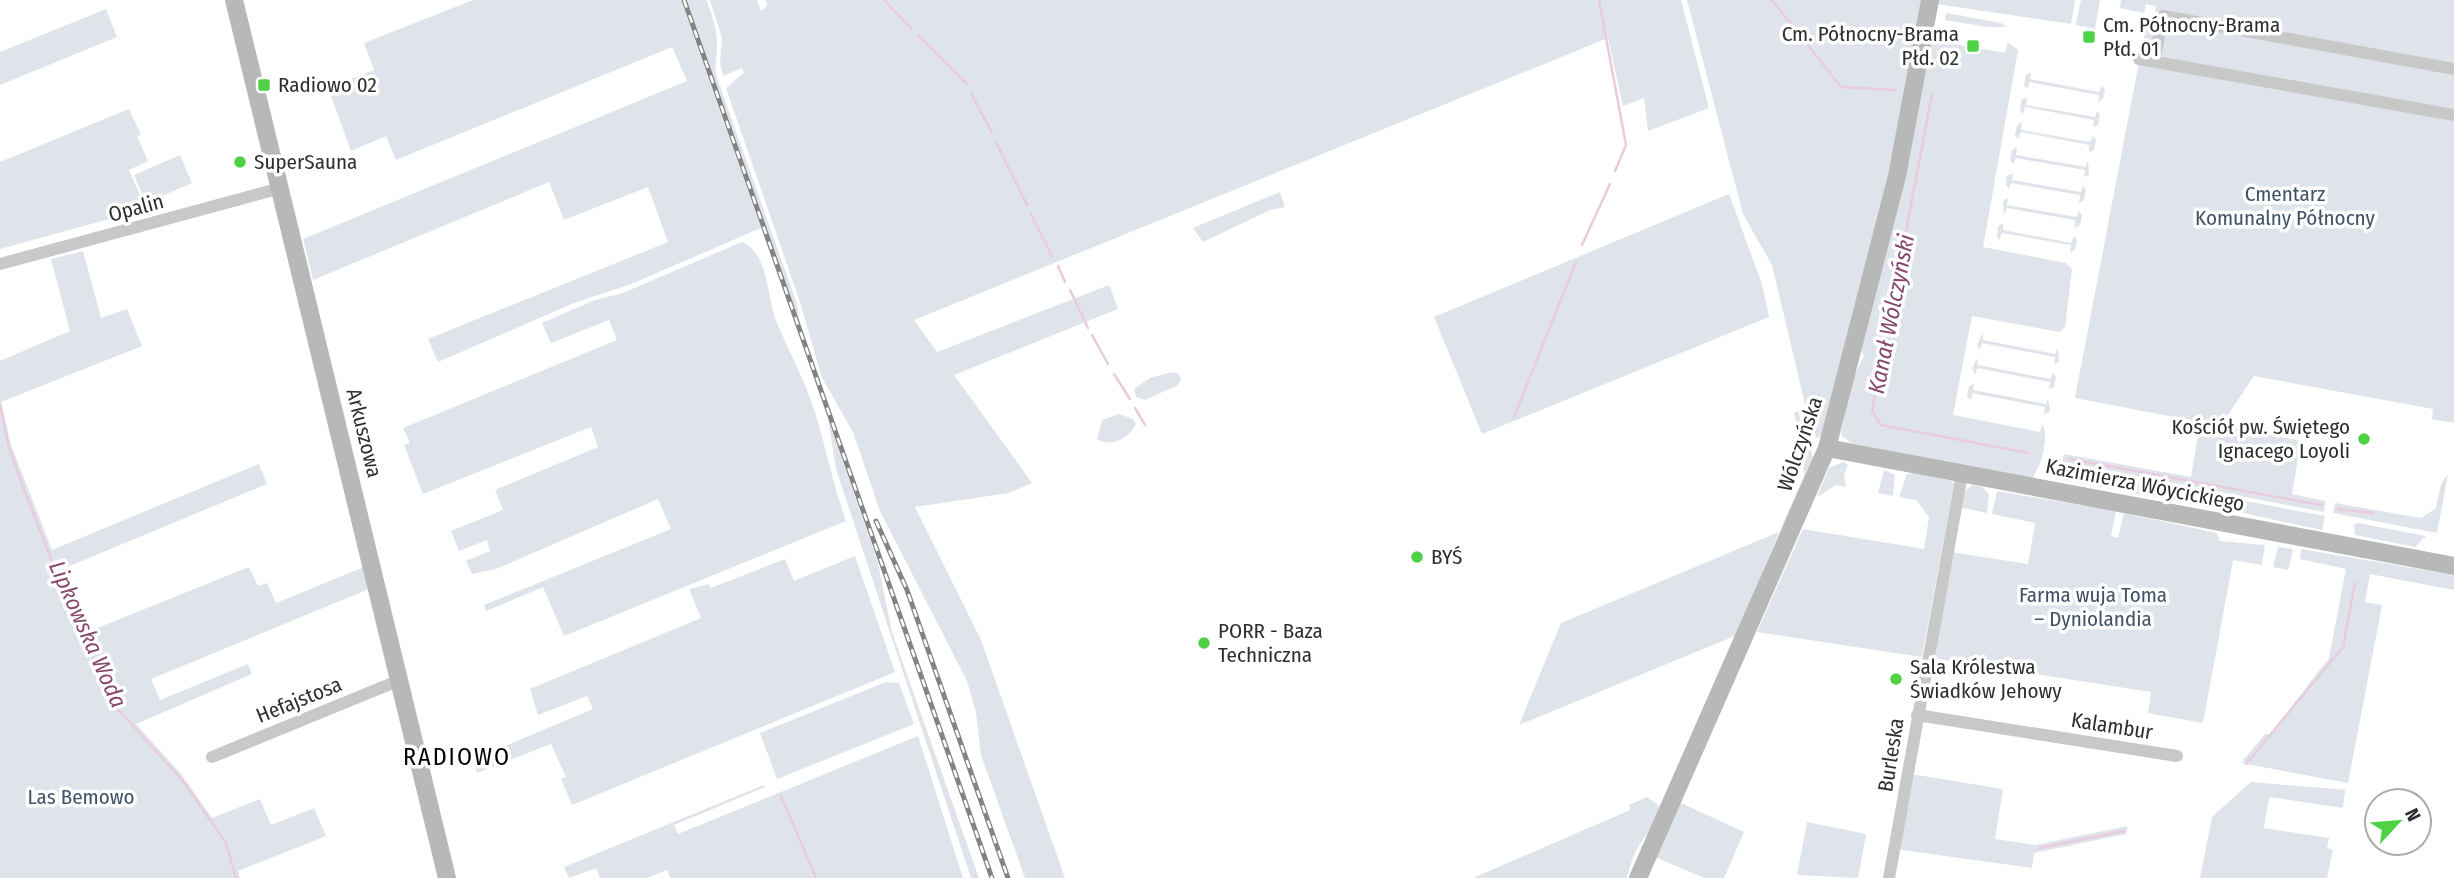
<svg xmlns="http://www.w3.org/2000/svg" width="2454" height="878" font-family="'Fira Sans Condensed',sans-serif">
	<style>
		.green { fill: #dee4ea }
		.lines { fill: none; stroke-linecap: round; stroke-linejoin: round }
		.stream { stroke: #e8ccdd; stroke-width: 2.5 }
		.street { stroke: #c8c8c8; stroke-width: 12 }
		.secondary { stroke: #b8b8b8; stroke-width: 18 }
		.rail-casing { stroke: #838383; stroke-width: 5 }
		.rail { stroke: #fff; stroke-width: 2.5; stroke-dasharray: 8; stroke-linecap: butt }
		.poi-dot { fill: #4fd145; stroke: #fff; stroke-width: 2.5 }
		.labels { text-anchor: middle; stroke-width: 7; stroke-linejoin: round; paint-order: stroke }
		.poi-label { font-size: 21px; fill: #2e2e2e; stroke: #fff; text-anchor: start }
		.park-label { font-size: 21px; fill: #415265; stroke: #fff }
		.street-label { font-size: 21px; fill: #2e2e2e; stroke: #fff }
		.water-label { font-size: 23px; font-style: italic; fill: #87466d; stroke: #fff }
		.quarter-label { font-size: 24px; letter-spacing: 2px; fill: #000; stroke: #fff }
	</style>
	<rect width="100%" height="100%" fill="#fff"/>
	<g class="green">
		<polygon points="473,0 681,0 761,228 631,284 574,303 438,362 428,339 668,242 648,187 564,220 549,182 313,280 303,239 687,81 672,47 396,160 386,136 351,151 328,88 374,70 364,43"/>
		<path d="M686,0H706C713,16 718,33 717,50C716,61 714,67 717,78L797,304L800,326Z"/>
		<polygon points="710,0 757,0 761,11 767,6 766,0 1681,0 1709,108 1648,131 1644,98 1623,106 1608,38 914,320 937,352 1109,285 1118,309 954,375 1032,483 1009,493 915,507 981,640 1065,878 1025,878 981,755 976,712 967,681 880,511 853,432 822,378 800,302 726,88 744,73 742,68 723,76 720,63 722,38"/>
		<polygon points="1687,0 1921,0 1888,180 1822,434 1817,439 1809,421 1772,265 1743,214"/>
		<polygon points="1938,0 2075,0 2071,24 1937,4"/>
		<polygon points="2081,0 2100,0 2095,29 2076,25"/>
		<polygon points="2121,0 2454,0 2454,423 2432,419 2433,409 2254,376 2221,425 2301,441 2292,494 2325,501 2324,512 2062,462 2064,454 2191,477 2200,422 2075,398 2146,25 2153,26 2156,6 2146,4 2144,13 2120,8"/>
		<polygon points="106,9 117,37 0,85 0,52"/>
		<polygon points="1946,13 2001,23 2007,27 1988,27 1945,20"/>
		<path d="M1938,30L1950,33L1949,43L2005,53L2008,42L2018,50L1983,247L2066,263L2072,269L2065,327L2060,332L1972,316L1953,415L2040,432L2042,424C2050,434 2041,467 2033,477L2025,478L1851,443L1841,435L1851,382L1864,356L1858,344L1929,37Z"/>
		<polygon points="2031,72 2030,79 2099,92 2102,85 2105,90 2103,99 2098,102 2099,95 2030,82 2027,89 2024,85 2026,75"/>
		<polygon points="2027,97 2026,105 2095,117 2097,111 2100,115 2098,125 2093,127 2094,120 2025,107 2023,114 2020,110 2021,100"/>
		<polygon points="129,109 141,135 137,136 148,161 129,170 146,209 0,249 0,162"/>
		<polygon points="2022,122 2021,130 2090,142 2093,136 2096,140 2094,150 2089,152 2089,145 2021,132 2018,139 2015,135 2017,125"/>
		<polygon points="2017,147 2016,155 2085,167 2088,161 2089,175 2084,177 2085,170 2016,158 2013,164 2010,160 2012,150"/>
		<polygon points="180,155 192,183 146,203 134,175"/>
		<polygon points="2013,173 2012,180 2081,192 2083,186 2086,190 2084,200 2079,203 2080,195 2011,183 2009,189 2006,185 2007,176"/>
		<polygon points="1280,192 1285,207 1270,210 1203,242 1193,228"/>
		<polygon points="1729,194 1762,284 1769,317 1482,434 1434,317"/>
		<polygon points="2008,198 2007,205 2076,217 2079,211 2082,215 2080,225 2075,228 2075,220 2007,208 2004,215 2003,201"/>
		<polygon points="2003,223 2003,230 2071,243 2074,236 2077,240 2075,250 2070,253 2071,245 2002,233 1999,240 1997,236 1998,226"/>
		<path d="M742,242C770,254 766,298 777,323C789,352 805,380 815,412C826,448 833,485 846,521L564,636L543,587L486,611L484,605L671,529L658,499L496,569L472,574L466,561L490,551L487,540L459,551L451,531L503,510L495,490L598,447L591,427L423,494L404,445L410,443L403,428L617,340L609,320L551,343L542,323L595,300L623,293Z"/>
		<polygon points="83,251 101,318 127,309 142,346 1,402 11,445 52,550 259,464 267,484 60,570 85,633 249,567 258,586 267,583 276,603 364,567 369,589 151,679 160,700 248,664 252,674 136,724 181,774 212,818 260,799 271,825 314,808 326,836 238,871 240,878 0,878 0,361 70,331 51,259"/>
		<polygon points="1983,333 1983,340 2055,354 2058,348 2059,362 2054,364 2055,357 1982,343 1980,350 1977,344"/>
		<polygon points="1977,358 1978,365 2050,379 2053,373 2056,377 2054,387 2049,389 2050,382 1977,368 1975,375 1972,369"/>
		<polygon points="1172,372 1178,373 1181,379 1178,385 1145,400 1136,397 1134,389 1150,378"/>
		<polygon points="1974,384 1973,390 2046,404 2048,398 2050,411 2044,414 2045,407 1972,393 1971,400 1967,396 1969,386"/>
		<polygon points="1798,411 1815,464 1779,532 1737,635 1519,725 1561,623 1779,532 1804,476 1803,455 1794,413"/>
		<path d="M1119,414L1133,419L1136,424C1129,438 1111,448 1097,439L1102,420Z"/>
		<polygon points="828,418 878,563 892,632 979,878 971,878 836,469"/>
		<polygon points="1843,462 1848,465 1844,474 1846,487 1836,485 1817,497 1829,468"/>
		<polygon points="2060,467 2123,478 2124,489 2121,491 2062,480"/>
		<polygon points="1884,470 1895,475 1893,496 1878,493"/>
		<polygon points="1914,473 1952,481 1954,484 1922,657 1757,632 1803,529 1924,549 1929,517 1916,500 1899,497 1907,474"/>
		<polygon points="2448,474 2437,533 2333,513 2335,503 2421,518 2436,508 2441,484"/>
		<polygon points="2132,480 2232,499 2234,510 2130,493"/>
		<polygon points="1973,485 1982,487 1989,494 1987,513 1959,507 1966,490"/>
		<polygon points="1997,491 2116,511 2111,536 2118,538 2124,513 2217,533 2220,541 2265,545 2262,565 2233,560 2203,723 2148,713 2151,692 1931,658 1951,552 2028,564 2035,523 1992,514"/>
		<polygon points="2240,500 2325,516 2322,530 2239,512"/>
		<polygon points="2358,523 2426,536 2415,547 2355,535 2354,525"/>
		<polygon points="2278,547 2293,549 2288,570 2273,567"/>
		<polygon points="2301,549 2454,575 2454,590 2370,574 2365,602 2382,605 2348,783 2241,763 2265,734 2270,734 2329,658 2346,569 2300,559"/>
		<polygon points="855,556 895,672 572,805 561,779 566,777 551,744 477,773 472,760 593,709 587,696 538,715 530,689 701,618 689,589 709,584 711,588 785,559 794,581"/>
		<polygon points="886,682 899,683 914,724 777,779 760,733"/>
		<polygon points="918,736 963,878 670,878 667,870 647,878 600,878 596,868 569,878 564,867 764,785 765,787 674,825 678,834"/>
		<polygon points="1911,774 2003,789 1995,839 2035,845 2128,826 2126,834 2034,853 2032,868 1902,850 1898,849"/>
		<polygon points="2251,782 2345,790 2343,808 2269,797 2264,828 2329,838 2327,848 2333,850 2327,878 2200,878 2212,817"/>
		<path d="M1647,797L1658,805L1660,814L1652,831C1639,838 1630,864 1627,878H1473L1630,810L1629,805Z"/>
		<polygon points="1679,802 1744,832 1724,878 1704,878 1655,857"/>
		<polygon points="1807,822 1866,834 1858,878 1797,875"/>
	</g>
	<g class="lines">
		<g class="stream">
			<polyline points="884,0 912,29"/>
			<polyline points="1599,0 1626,145 1615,171"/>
			<polyline points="1772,0 1841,87 1895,90"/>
			<polyline points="918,35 967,84"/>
			<polyline points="971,93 992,133"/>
			<polyline points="1932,94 1872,411 1881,425 2029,453"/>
			<polyline points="996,142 1027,205"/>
			<polyline points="1031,214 1052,256"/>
			<polyline points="1582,245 1610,184"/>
			<polyline points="1058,266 1065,282"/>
			<polyline points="1070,290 1088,328"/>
			<polyline points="1092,335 1108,364"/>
			<polyline points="1114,374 1130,399"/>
			<polyline points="0,404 8,444 22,484 68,602 115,706 183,781 226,843 236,878"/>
			<polyline points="1135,408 1145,425"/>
			<polyline points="1514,417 1576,262"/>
			<polyline points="2070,459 2321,505"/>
			<polyline points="2338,509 2373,513"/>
			<polyline points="2246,764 2343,647 2355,583"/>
			<polyline points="781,796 816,878"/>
			<polyline points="2039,848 2124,831"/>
		</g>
		<g class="street">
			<polyline points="2139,59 2454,115"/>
			<polyline points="2154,61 2163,16 2454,69"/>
			<polyline points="0,264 281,188"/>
			<polyline points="1917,715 2177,756"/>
			<polyline points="212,757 400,680"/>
			<polyline points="1889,878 1962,474"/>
		</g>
		<g class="secondary">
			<polyline points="234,0 447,878"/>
			<polyline points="1827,448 2454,566"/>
			<polyline points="1638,878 1827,448 1897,176 1930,0"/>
		</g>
		<defs>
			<g id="rail">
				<polyline points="684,0 992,878"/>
				<polyline points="876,521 907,590 1008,878"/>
			</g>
		</defs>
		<use href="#rail" class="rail-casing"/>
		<use href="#rail" class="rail"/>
	</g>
	<g class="poi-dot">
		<rect x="2082" y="30" width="14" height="14" rx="3.5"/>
		<rect x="1966" y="39" width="14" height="14" rx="3.5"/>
		<rect x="257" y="78" width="14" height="14" rx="3.5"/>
		<circle cx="240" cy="162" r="7"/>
		<circle cx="2364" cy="439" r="7"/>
		<circle cx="1417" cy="557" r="7"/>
		<circle cx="1204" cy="643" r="7"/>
		<circle cx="1896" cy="679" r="7"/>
	</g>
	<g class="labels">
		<g class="poi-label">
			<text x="2103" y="32">Cm. Północny-Brama<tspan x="2103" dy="24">Płd. 01</tspan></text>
			<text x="1959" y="41" text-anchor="end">Cm. Północny-Brama<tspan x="1959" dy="24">Płd. 02</tspan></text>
			<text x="278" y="92">Radiowo 02</text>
			<text x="254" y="169">SuperSauna</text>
			<text x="2350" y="434" text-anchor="end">Kościół pw. Świętego<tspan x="2350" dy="24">Ignacego Loyoli</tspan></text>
			<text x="1431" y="564">BYŚ</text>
			<text x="1218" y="638">PORR - Baza<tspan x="1218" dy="24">Techniczna</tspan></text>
			<text x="1910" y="674">Sala Królestwa<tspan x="1910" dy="24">Świadków Jehowy</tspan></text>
		</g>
		<g class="park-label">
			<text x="2285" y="201">Cmentarz<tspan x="2285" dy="24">Komunalny Północny</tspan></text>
			<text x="2093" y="602">Farma wuja Toma<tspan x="2093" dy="24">– Dyniolandia</tspan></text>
			<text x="81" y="804">Las Bemowo</text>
		</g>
		<g class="street-label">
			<text transform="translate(136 208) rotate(-15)" y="7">Opalin</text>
			<text transform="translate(364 433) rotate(76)" y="7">Arkuszowa</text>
			<text transform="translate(1800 444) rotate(-71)" y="7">Wólczyńska</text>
			<text transform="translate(2145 485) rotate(11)" y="7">Kazimierza Wóycickiego</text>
			<text transform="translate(299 700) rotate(-22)" y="7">Hefajstosa</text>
			<text transform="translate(2112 726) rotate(9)" y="7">Kalambur</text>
			<text transform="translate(1891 755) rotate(-81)" y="7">Burleska</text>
		</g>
		<g class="water-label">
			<text transform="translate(1891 314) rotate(-79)" y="8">Kanał Wólczyński</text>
			<text transform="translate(88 634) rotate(66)" y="8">Lipkowska Woda</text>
		</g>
		<g class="quarter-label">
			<text x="457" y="765">RADIOWO</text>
		</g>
	</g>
	<g transform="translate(2398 822) rotate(64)"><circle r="33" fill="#ffffff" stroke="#ababab" stroke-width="2"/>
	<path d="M0-5L12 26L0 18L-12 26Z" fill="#4fd145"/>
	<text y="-10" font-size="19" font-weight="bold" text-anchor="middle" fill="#2e2e2e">N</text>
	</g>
</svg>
